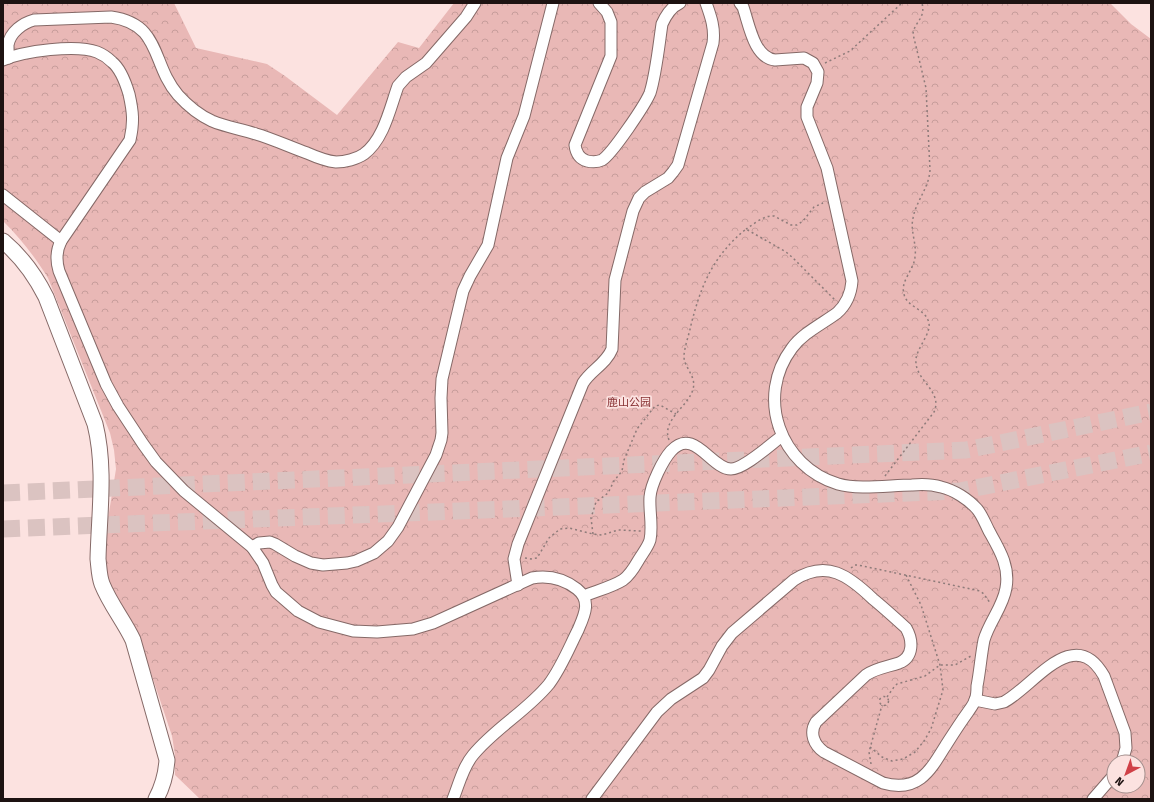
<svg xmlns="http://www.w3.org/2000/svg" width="1154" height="802" font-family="'Fira Sans','Noto Sans SC',sans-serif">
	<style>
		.park { fill: url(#park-crowns); fill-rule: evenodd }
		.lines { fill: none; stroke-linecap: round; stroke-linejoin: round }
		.primary-tunnel { stroke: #dbc3c1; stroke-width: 17; stroke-dasharray: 17 8; stroke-linecap: butt }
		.street-casing { stroke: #856967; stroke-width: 13 }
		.secondary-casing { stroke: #856967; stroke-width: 17 }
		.path { stroke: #8e7b7a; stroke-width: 1.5; stroke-dasharray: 2 3; stroke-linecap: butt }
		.street { stroke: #fff; stroke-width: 11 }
		.secondary { stroke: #fff; stroke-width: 15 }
		.labels { text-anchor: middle; stroke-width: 3.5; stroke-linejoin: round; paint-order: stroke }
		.park-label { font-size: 11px; fill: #862f31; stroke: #fce2e0 }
	</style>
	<defs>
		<pattern id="park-crowns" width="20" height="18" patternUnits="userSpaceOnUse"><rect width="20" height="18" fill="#e9b8b6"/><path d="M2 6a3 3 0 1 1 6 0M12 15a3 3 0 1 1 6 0" fill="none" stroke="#c79d9b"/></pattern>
	</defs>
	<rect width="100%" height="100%" fill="#fce2e0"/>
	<path class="park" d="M3,3H174L196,48L267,64L285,76L337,115L398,42L419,48L454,3H1110L1131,24L1151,39V799H200L175,775V755L172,736L138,634L110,584L104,567L103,550L116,469L114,450L110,433L48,278C35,257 21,239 3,221ZM1114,762H1138V786H1114Z"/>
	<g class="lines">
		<g class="primary-tunnel">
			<polyline points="3,493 966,450 1151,412"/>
			<polyline points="3,529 960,491 1151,453"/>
		</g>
		<defs>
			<g id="street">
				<path d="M599,3L607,12L611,22V56L575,145C576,153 580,159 587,161C592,162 598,162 602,160C612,154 645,105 650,93C656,74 659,44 662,24C666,15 671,7 680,3"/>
				<path d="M9,58C8,54 8,49 8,45C10,32 23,23 34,20L111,17C162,24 151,64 178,95C187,105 199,115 212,121C226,127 241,129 256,134C273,139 290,147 307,153C316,157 326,161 336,162C345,162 357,159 364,154C384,139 390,108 398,86L406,77L426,63L466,17L475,3"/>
				<path d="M3,60C24,51 76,44 97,52C102,54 108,58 112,62C121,69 126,84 129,94C133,112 134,122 130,140L61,241C56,251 56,261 59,271L106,384L118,406L143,444L156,462L184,491L252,547L263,563L272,585L276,592L298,611L319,622L353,631L377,632L413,629L433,623L532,578C549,575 564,579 577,589C592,601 584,616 578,630C569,648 561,668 549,684C527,711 495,728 473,755C463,767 459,784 453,799"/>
				<polyline points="3,195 61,241"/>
				<polyline points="252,547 259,543 270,542 275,544 295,556 311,563 323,565 347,563 356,561 374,553 388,541 398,527 436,455 441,440 442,433 441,398 442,379 463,291 470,276 488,245 507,158 524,116 553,3"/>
				<path d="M518,585L514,559L518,544L583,383C591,370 606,364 612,349L615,280L633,211L639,198L645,192L668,178L673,172L678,165L713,43C715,28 711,17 706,3"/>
				<path d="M584,596C596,591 612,587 623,580C630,575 634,568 638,561C642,554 648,547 650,540C653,526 649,511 650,497C651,484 663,460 671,451C694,426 711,469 731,469C744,469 771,444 782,436"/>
				<path d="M975,700L995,704L1004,702C1034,686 1074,623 1104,676L1125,733L1126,748L1122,762"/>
				<path d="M592,799L657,712L671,699L703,678L709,670L722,646L732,633L794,580C827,559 849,576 873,599C884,608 895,618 906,628C913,640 914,657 899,663C887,667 876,668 866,675L816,722C809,733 814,745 824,752L883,783C918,793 930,771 946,745C953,734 960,723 968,712C970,709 974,704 975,700C977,696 977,691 977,686C980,671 981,655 984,640C989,622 1003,607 1006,588C1010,566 999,549 989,531C985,523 982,515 977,509C968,499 954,490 941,487C931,484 922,484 912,485C891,485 858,490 838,484C780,466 755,397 792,348C803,333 822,324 837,313C847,304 851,294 852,281L827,168L807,117V107L817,83L818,72L813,63L804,58L775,60C754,58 749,24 743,7L740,3"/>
				<polyline points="1093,799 1114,775"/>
			</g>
			<path id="secondary" d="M3,241C22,257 35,275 46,297L95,424C106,468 99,515 98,559C99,567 99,576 102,584C110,604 124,621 133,640L167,760C166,775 163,786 156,799"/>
		</defs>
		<use href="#street" class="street-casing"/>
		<use href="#secondary" class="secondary-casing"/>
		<g class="path">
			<polyline points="825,63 850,51 902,3"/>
			<path d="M746,229C754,224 764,215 774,216L791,225H797L803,221L814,207L823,203"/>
			<path d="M669,440C661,420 689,406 693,389C697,376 683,367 684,355C685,345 689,335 691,325C701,285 713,256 746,229L786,252L793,258L836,301"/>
			<path d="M885,476L934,412C943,392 917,381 916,363C914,349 934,333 928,320C924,309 906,306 904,294C900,281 914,270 915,257C917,244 910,231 913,218C916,201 929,188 930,170L926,88L913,34C914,22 926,19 922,3"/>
			<polyline points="593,534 591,518 596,502 608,493 614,481 622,471 624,460 637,429 655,406 660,405 676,414"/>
			<polyline points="525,558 531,559 537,558 549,538 560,529 569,528 593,534 602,535 618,530 641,531"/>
			<polyline points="851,568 855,565 858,565 980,591 984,594 990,603"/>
			<circle cx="884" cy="701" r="4.5"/>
			<polyline points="887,697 894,687 897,684 925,676 940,665 955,665 971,656"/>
			<polyline points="870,747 882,757 892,761 903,759 915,752 924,741 931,729 943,690 940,665 921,605 906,575"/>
			<polyline points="871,764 869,752 882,705"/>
		</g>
		<use href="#street" class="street"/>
		<use href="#secondary" class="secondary"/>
	</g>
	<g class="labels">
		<g class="park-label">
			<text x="629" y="406">鹿山公园</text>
		</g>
	</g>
	<rect width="1154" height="802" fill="none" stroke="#1d1211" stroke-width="8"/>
	<g transform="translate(1126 774) rotate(221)"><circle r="19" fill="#fce2e0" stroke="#a38f8d"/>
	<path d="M0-3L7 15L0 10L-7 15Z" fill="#d04047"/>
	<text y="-6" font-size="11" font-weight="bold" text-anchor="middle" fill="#1d1211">N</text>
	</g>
</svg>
